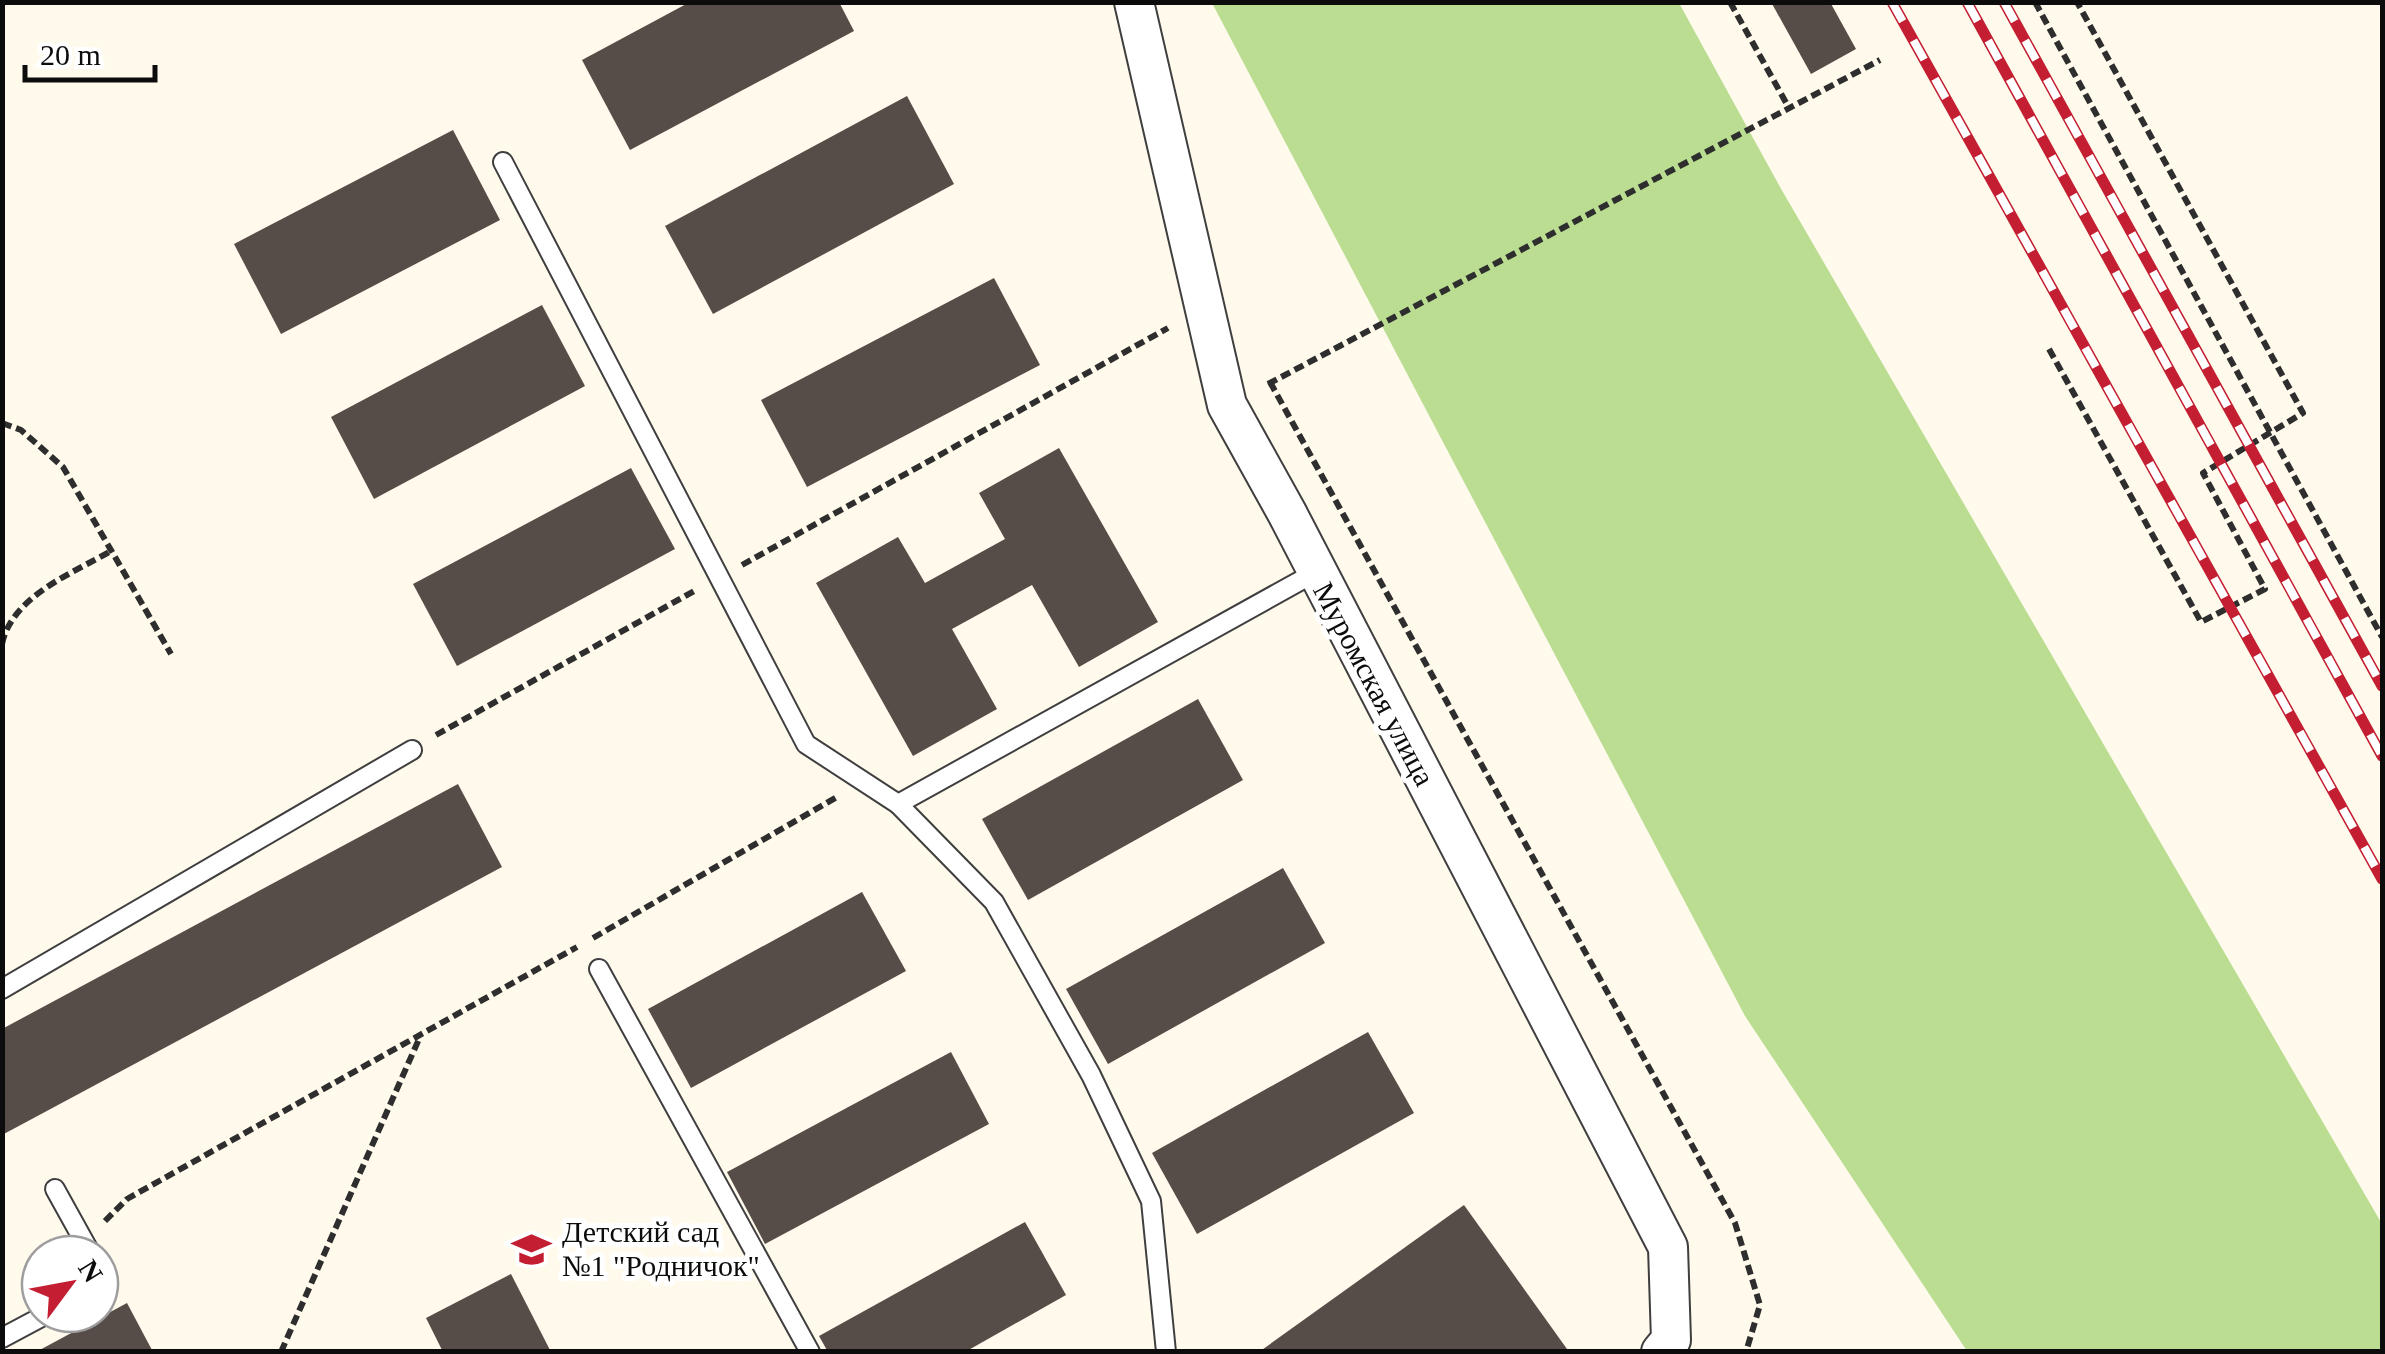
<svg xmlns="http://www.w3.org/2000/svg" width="2385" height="1354" font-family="'Times New Roman',serif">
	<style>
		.forest { fill: #badd92 }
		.building { fill: #564c48 }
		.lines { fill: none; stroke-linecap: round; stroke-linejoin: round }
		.lane-casing { stroke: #3f3f3f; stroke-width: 22 }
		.street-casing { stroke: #3f3f3f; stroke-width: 42 }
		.path { stroke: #2e2e2e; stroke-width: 6; stroke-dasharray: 10 5; stroke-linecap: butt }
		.lane { stroke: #fff; stroke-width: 18 }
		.street { stroke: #fff; stroke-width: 38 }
		.rail-casing { stroke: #c31e32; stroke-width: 11 }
		.rail { stroke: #fff; stroke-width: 8; stroke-dasharray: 22; stroke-linecap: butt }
		.labels { text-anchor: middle; stroke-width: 10; stroke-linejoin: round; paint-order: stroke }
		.street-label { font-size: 30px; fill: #0c0c0c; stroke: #fff }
		.poi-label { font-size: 30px; fill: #0c0c0c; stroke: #fff; text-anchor: start }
	</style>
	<rect width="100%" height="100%" fill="#fffaec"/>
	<polygon class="forest" points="1212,3 1679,3 1780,187 2382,1224 2382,1351 1967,1351 1745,1016"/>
	<g class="building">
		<polygon points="690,2 839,2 854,31 630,150 582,60"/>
		<polygon points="1771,2 1830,2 1856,49 1811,74"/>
		<polygon points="907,96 954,184 713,314 665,226"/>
		<polygon points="453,130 500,220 281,334 234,244"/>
		<polygon points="994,278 1040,365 807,487 761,400"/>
		<polygon points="542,305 585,386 374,499 331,417"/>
		<polygon points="1059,448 1158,622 1079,667 1032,585 952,629 997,709 913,756 816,583 898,537 925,583 1005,539 979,493"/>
		<polygon points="631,468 675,549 457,666 413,584"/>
		<polygon points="1198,699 1243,780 1028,900 982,819"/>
		<polygon points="458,784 502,867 2,1135 2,1029"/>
		<polygon points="1283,868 1325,943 1108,1064 1066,989"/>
		<polygon points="862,892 906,971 691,1088 648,1009"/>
		<polygon points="1368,1032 1414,1113 1197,1234 1152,1153"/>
		<polygon points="951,1052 989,1124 765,1244 727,1172"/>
		<polygon points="1464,1205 1567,1349 1564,1352 1259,1352"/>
		<polygon points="1025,1222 1066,1295 965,1352 828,1352 819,1336"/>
		<polygon points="511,1274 551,1352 443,1352 426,1318"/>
		<polygon points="127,1303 153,1352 36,1352"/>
	</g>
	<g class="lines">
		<defs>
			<g id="lane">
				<polyline points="503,162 806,744 898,804"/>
				<polyline points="599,969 810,1352"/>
				<polyline points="2,989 412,750"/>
				<polyline points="55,1189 91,1254"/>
				<polyline points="100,1271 106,1282 100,1285"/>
				<polyline points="2,1338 47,1314"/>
				<polyline points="1166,1352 1151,1201 1091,1075 994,902 898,804 1316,572"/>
			</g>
			<polyline id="street" points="1134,2 1227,405 1287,513 1668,1247 1671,1340 1661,1352"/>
		</defs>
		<use href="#lane" class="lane-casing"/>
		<use href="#street" class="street-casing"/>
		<g class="path">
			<polyline points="1730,2 1789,108"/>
			<polyline points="2035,2 2382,637"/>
			<polyline points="2049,349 2201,622 2265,589 2203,473 2303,413 2077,2"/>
			<polyline points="1270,382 1735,1223 1760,1305 1746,1352"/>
			<polyline points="1268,384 1880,60"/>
			<polyline points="2,423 21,430 63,467 171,654"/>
			<polyline points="742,565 1168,328"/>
			<path d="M2,644C12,596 73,573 111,551"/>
			<polyline points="2,682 2,691"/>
			<polyline points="436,735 696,590"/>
			<polyline points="593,938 837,797"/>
			<polyline points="105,1221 127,1199 577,947"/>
			<polyline points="281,1352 419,1039"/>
		</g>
		<use href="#lane" class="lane"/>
		<use href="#street" class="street"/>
		<defs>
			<g id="rail">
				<polyline points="1892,2 2382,879"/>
				<polyline points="1967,2 2382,756"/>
				<polyline points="2004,2 2382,686"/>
			</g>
		</defs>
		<use href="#rail" class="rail-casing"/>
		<use href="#rail" class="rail"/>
	</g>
	<defs>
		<symbol id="school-bare" viewBox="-9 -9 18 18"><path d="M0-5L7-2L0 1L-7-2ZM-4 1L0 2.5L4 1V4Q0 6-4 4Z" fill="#c31e32" stroke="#fff" stroke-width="2.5" paint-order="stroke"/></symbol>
	</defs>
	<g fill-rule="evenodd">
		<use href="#school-bare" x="504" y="1222" width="55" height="55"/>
	</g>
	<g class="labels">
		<g class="street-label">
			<text transform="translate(1374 684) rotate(62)" y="10">Муромская улица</text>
		</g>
		<g class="poi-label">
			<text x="562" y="1242">Детский сад<tspan x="562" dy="34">№1 "Родничок"</tspan></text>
		</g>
	</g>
	<rect width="2385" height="1354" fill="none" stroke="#0c0c0c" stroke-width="10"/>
	<g transform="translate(70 1284) rotate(58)"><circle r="48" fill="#ffffff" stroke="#9e9e9e" stroke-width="2.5"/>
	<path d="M0-8L18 38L0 25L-18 38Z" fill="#c31e32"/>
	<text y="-15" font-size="28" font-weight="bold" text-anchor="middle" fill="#0c0c0c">N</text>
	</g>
	<path d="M25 65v15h130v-15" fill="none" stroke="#0c0c0c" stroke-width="5"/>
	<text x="40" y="65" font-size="30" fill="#0c0c0c" stroke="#ffffff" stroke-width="8" paint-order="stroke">20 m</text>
</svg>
